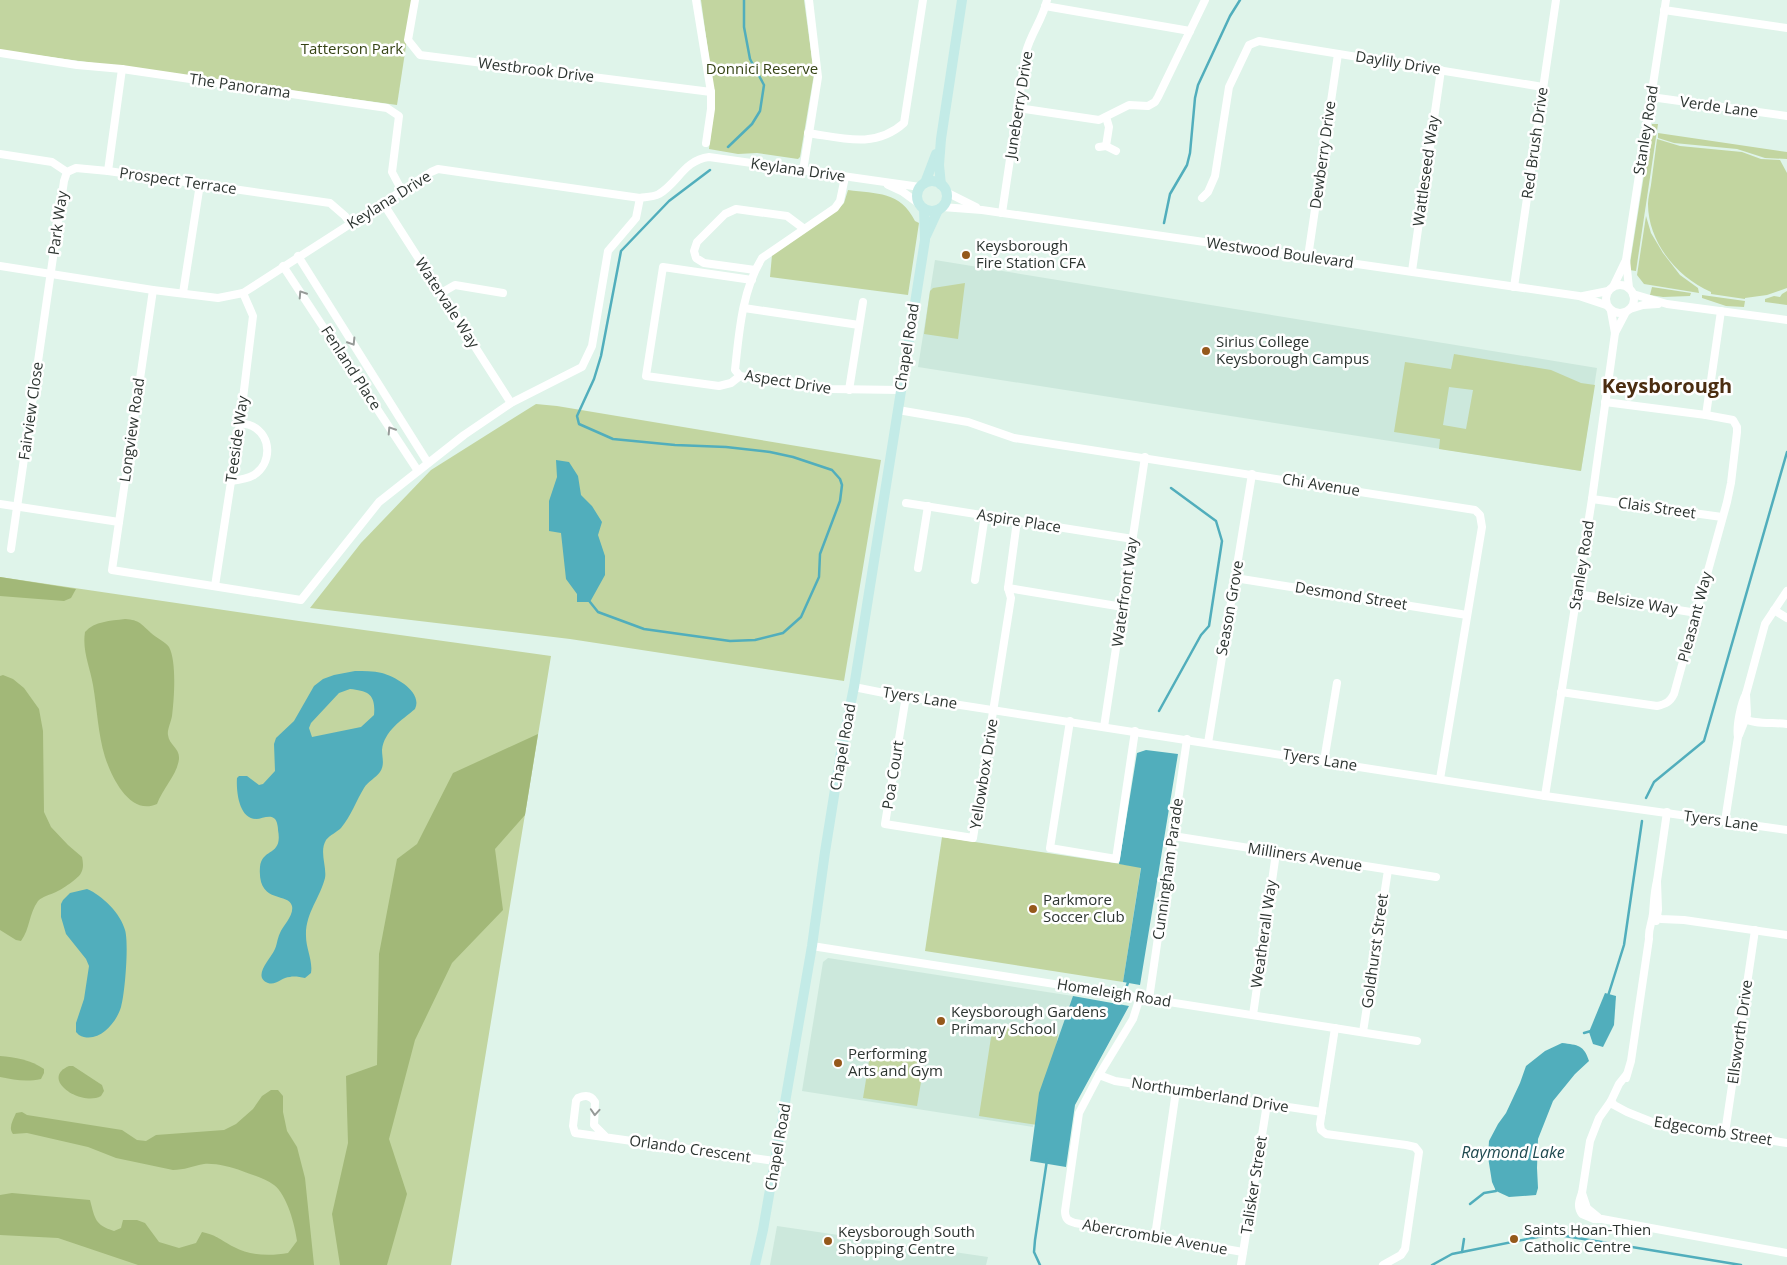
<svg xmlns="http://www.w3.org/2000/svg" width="1787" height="1265" font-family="'Open Sans',sans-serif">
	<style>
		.built { fill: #cce8dc }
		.green { fill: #c2d5a0; fill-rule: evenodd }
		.forest { fill: #a2b878 }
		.water { fill: #51aebc; fill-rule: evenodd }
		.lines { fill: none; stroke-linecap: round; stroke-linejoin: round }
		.stream { stroke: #51aebc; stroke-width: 2.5 }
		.minor { stroke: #fff; stroke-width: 8 }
		.secondary { stroke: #c3ebe7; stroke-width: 10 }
		.oneway { stroke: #969a98 }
		.poi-dot { fill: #95591b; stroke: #fff; stroke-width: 2 }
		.labels { text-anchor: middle; stroke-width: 5; stroke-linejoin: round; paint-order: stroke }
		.park-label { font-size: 15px; fill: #364415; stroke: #fff }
		.street-label { font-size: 15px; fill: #2d3531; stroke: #fff }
		.poi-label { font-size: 15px; fill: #2d3531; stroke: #fff; text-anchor: start }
		.water-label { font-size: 16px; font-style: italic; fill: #204a50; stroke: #fff }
		.district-label { font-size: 20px; font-weight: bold; fill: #4b2d11; stroke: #fff }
	</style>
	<rect width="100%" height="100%" fill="#dff4ea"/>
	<g class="built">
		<polygon points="935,260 1597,368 1581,471 918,367"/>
		<polygon points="828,958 1073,996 1066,1045 1039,1093 1033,1127 802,1091 823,962"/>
		<polygon points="777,1226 988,1257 986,1265 770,1265"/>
	</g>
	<g class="green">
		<polygon points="0,0 413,0 397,105 0,50"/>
		<polygon points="701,0 804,0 814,74 800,157 798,159 757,153 738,154 709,149 715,102"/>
		<polygon points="1652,124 1658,124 1636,271 1629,270"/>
		<polygon points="1658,133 1787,152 1787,159 1765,158 1737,149 1674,143 1658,138"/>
		<path d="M1657,139L1680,146L1742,152L1761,159L1780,160L1787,173V288L1767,295L1745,298V299L1711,294V292C1676,277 1648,241 1648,204C1648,198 1650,191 1651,185C1653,170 1655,154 1657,139Z"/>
		<path d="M848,190C877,194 900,191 915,221L919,223L908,295L770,277L772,255L839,208L844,203Z"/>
		<polygon points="1646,216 1651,233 1663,253 1680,275 1698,288 1699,293 1644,284 1637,275"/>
		<polygon points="965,283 958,339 924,334 930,291 933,288"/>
		<polygon points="1652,287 1691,293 1690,296 1663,297 1650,295"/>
		<polygon points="1787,291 1787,305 1765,302 1765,299 1774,296 1780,297 1782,294"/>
		<polygon points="1702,295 1745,301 1744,307 1726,306 1702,298"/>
		<path d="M1454,354L1551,370L1581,383L1595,385L1581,471L1439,449L1440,439L1394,432L1405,362L1451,369ZM1449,387L1473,390L1466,429L1443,425Z"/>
		<polygon points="536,404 557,406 881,460 844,681 570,639 310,608 361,543 431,470"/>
		<polygon points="0,577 299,621 551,656 451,1265 0,1265"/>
		<polygon points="942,837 1141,867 1123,982 925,951"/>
		<polygon points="993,1024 1058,1034 1044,1126 979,1116"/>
		<polygon points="871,1049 925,1058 917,1106 863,1098"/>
	</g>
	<g class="forest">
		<polygon points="0,577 76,589 71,598 64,601 0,596"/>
		<path d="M125,619C140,620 141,624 151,633C156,638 166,642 169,647C177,662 174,700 172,716C171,722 167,730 168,735C169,745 180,748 179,759C177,775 163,788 157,804C130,816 112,778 105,757C98,734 97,708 93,685C90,667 82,651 85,632C95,621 110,621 125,619Z"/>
		<path d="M3,675L13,679L24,688L39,709L43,731L44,812L51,827L68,845L82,857C83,862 84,868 81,873C79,878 61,890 56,892C50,895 43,896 38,901C29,913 30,929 21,941L16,940L0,930V676Z"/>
		<polygon points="538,734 525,815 495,849 503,910 452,963 415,1040 389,1139 407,1194 387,1265 340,1265 332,1214 348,1143 346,1076 377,1065 379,954 397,859 417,844 453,773"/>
		<path d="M0,1056C15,1057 31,1060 44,1069V1073L41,1079C27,1082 14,1080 0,1077Z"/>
		<path d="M69,1066H73L102,1085L104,1091L101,1096C81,1107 39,1079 69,1066Z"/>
		<path d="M271,1090H278L283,1096V1112L287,1131L297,1147L305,1178L314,1265H138L58,1238L0,1235V1195L12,1193L90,1200C95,1219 95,1225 114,1231L121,1228L123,1220H137L145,1223L159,1242L179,1248L196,1243L202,1232C219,1236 220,1240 234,1247C250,1256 271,1256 288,1253L297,1241C295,1225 287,1195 274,1185C265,1178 252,1175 242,1171C231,1167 215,1163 204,1164C193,1166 184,1170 173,1170L116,1158L88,1147L27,1133L13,1134C8,1128 13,1120 16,1113L22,1112L27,1115L122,1130L137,1140L146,1141L156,1135L224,1130L236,1124L253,1109L262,1096Z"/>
	</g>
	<g class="water">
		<polygon points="556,460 569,462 578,476 581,495 592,506 602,522 598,535 605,556 605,575 590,602 577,602 577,594 566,579 561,533 549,531 549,501 557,477"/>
		<path d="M355,671C364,671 373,671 382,673C396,677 423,692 415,709C402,720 384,731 382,750C382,757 385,765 380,772C376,778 368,781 364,788C356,801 351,816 341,828C337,832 330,835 326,840C319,852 327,866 325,878C320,898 305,914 306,936C306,949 313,960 311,973L305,978C300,977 294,976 290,977C282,977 276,986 268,983C252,977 270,959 274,951C277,946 277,939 280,933C283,925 294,916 292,906C289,892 257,905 260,867C262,847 283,857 278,830C278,827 277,821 275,819C270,814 262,819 256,819C239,819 236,791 237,778L239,776H247L259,785L263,784L275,771L274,744L276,738L294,721L314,686L323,679L334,675ZM350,689C368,691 376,694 374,715L361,727L312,737L309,728L311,723L339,693Z"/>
		<polygon points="1146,750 1178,754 1140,985 1123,982 1141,868 1119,864 1137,753"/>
		<path d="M87,889C102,895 121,914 125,930C129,943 125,994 121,1007C116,1024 97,1045 79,1035L76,1032V1023L84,999L89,966L86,959L66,934L61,917V904L63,900L70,893Z"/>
		<polygon points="1605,993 1616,996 1614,1025 1603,1047 1593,1044 1589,1032"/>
		<polygon points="1073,996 1129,1006 1075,1105 1066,1167 1030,1161 1039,1093"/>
		<path d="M1562,1043C1578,1045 1584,1045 1589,1061L1575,1074L1553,1101L1538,1139L1537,1168L1538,1188L1536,1195L1509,1197L1496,1191L1492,1182L1488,1157L1489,1141L1498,1124L1506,1113L1520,1083L1526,1066L1545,1051Z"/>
	</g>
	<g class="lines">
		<g class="stream">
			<polyline points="728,147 752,124 760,111 764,85 750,59 744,27 744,0"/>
			<polyline points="1164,223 1170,194 1187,165 1190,153 1195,98 1198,85 1230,16 1240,0"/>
			<polyline points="590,602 598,612 644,629 730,641 755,640 783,633 801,617 819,577 820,554 840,501 842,485 840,479 832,470 793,457 770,452 726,447 675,445 613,439 579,424 577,416 594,379 601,356 621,251 669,201 710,170"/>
			<polyline points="1159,711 1201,635 1209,626 1222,541 1216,521 1171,488"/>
			<polyline points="1646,798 1654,782 1704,741 1787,452"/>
			<polyline points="1126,988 1129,980"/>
			<polyline points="1608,996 1624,945 1642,821"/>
			<polyline points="1584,1033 1591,1031"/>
			<polyline points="1470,1204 1484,1193 1496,1191 1497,1189"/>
			<polyline points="1462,1252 1464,1239"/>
			<polyline points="1040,1265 1034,1252 1035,1240 1047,1160"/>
			<polyline points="1432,1265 1452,1254 1553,1234 1741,1265"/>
		</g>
		<g class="minor">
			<polyline points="415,0 408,40 420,55 711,92"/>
			<polyline points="696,0 711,92 711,109 706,143"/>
			<polyline points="1045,6 1190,31"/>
			<polyline points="1664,10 1787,28"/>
			<polyline points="0,53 77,65 122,69 387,108 399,116 392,172 402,191"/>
			<polyline points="1651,97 1787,116"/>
			<polyline points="1018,108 1099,120 1129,105 1148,106 1155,102 1158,97 1205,0"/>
			<path d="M808,133C842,138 875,149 904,123L923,0"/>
			<polyline points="1106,146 1109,127 1106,117"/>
			<polyline points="1099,147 1106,146 1116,151"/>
			<polyline points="0,154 52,162 67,172 76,168 108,171 330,203 345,216 351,224"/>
			<polyline points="108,171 122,69"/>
			<polyline points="803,171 818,77 809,0"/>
			<path d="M845,177L840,201L835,208L762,258C742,290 739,333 735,370L740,376L831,389L901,390"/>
			<polyline points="888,185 903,192 918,203"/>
			<polyline points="946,192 976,207"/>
			<polyline points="1202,198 1208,192 1215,176 1229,87 1249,45 1259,41 1543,87"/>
			<polyline points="383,203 511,403"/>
			<polyline points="942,207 982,210 1579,296 1606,305"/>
			<path d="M1002,213L1026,52C1031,33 1043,19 1047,0"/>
			<polyline points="298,256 428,463"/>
			<polyline points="1308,257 1338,54"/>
			<path d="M0,266L153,290L218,298L243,293L431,172L438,169L640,198C646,197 653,197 659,194C678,183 684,160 709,157L920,187"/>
			<polyline points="283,266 418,471"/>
			<polyline points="755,270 704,263 696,258 694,251 697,242 725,214 736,209 787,216 803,228"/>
			<polyline points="1412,271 1441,70"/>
			<circle cx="1620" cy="299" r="14"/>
			<polyline points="1514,287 1556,0"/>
			<polyline points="1613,287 1625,262"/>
			<polyline points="1629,288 1626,260 1666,0"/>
			<polyline points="153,290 112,570 301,600 379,502 464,435 511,403 582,367 592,346 608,251 636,218 640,198"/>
			<polyline points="183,293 200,184"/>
			<polyline points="441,293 455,285 503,293"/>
			<polyline points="1633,294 1667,304 1787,320"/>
			<polyline points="1583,296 1608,291"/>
			<polyline points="744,308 859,325"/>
			<polyline points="1630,309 1643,305 1658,304"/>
			<polyline points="1615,333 1626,312"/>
			<polyline points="740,376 731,383 719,386 646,376 663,267 752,280"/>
			<polyline points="849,390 863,302"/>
			<polyline points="898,410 968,422 1014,438 1475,510 1480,515 1482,527 1440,779"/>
			<polyline points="1706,415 1721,311"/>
			<path d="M231,481C239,480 247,479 254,475C272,463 272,436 252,426C248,424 244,424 240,423"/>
			<polyline points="1592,499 1722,517"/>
			<polyline points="906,503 1133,539"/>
			<polyline points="0,504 119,522"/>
			<polyline points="11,549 64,181 67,172"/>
			<polyline points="918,568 928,506"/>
			<polyline points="1235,578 1467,615"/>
			<polyline points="975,580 985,515"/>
			<polyline points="215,586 240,423 253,316 243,293"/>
			<polyline points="1008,588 1123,607"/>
			<polyline points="1577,594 1697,613"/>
			<polyline points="1774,610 1787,618"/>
			<polyline points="854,687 889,694 1545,796 1787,830"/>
			<path d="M1561,692L1657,706C1666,704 1670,702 1674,694L1727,502L1731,483L1737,432V427L1733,420L1706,415L1605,402"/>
			<polyline points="906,696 885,824 973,838 1011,598 1008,588 1017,521"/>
			<path d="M1741,717C1753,725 1772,722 1787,724"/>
			<polyline points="1070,721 1050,848 1116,859 1135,731"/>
			<polyline points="1104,727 1145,457"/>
			<polyline points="1739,735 1747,715 1746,694"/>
			<polyline points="1208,743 1252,474"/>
			<polyline points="1324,761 1337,683"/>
			<polyline points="1545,796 1592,499 1615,333 1611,311"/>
			<path d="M1725,821L1738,737C1736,727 1741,703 1746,694L1765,624L1787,591"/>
			<polyline points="1173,836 1436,877"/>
			<polyline points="1653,915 1661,919 1684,920 1787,935"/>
			<polyline points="1656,921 1658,910 1657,881 1667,812"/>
			<polyline points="812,946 1417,1041"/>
			<path d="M1140,997L1133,1019L1099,1075L1079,1113L1065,1211C1065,1219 1068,1221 1075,1223L1243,1252"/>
			<polyline points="1149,999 1187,739"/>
			<polyline points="1253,1015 1276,853"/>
			<polyline points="1335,1028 1320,1124 1321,1130 1326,1134 1406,1145 1415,1147 1419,1152 1405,1249 1401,1255 1383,1265"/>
			<polyline points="1363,1032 1388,870"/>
			<path d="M1627,1074L1619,1084L1611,1101L1599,1118L1590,1141L1582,1193C1579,1201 1577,1207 1582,1214L1594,1219H1602L1787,1253"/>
			<polyline points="1099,1075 1115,1081 1322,1112"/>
			<path d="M1626,1078L1631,1061L1649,939C1648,929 1652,923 1653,914C1654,902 1654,893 1657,881"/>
			<polyline points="1611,1101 1614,1105 1627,1112 1652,1122 1787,1143"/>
			<polyline points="1725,1133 1755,930"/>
			<path d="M606,1137L594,1125L595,1102C591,1095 585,1095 578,1098L576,1101L573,1126L575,1133L775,1161"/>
			<polyline points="1582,1193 1587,1208 1598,1217"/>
			<polyline points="1155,1236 1176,1091"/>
			<polyline points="1241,1265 1267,1104"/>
		</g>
		<g class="secondary">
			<circle cx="932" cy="196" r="15"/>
			<polyline points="925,183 936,154"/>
			<polyline points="941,185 939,165 941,139 962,0"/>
			<polyline points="926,236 938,210"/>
			<polyline points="755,1265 763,1230 812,946 825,852 841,752 854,687 925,240 924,209"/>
		</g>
	</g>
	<defs><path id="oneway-chevron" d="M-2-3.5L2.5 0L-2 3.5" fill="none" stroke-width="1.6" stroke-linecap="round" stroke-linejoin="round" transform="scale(1.25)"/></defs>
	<g class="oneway">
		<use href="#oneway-chevron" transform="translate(302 294) rotate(-123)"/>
		<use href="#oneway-chevron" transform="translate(352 342) rotate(58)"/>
		<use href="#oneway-chevron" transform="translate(391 430) rotate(-123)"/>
		<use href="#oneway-chevron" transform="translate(595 1112) rotate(94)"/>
	</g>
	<g class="poi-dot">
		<circle cx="966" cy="255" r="5"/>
		<circle cx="1206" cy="351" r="5"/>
		<circle cx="1033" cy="909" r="5"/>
		<circle cx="941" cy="1021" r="5"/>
		<circle cx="838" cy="1063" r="5"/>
		<circle cx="1514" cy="1239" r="5"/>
		<circle cx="828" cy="1241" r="5"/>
	</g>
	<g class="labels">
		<g class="park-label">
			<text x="352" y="54">Tatterson Park</text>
			<text x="762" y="74">Donnici Reserve</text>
		</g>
		<g class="street-label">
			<text transform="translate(1398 63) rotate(9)" y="5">Daylily Drive</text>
			<text transform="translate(536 70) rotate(7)" y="5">Westbrook Drive</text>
			<text transform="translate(240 86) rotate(8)" y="5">The Panorama</text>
			<text transform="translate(1019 105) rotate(-81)" y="5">Juneberry Drive</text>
			<text transform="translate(1719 107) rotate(8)" y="5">Verde Lane</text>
			<text transform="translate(1646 130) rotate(-81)" y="5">Stanley Road</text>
			<text transform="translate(1535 143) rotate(-82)" y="5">Red Brush Drive</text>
			<text transform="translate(1323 155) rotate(-82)" y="5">Dewberry Drive</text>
			<text transform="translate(798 170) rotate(8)" y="5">Keylana Drive</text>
			<text transform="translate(1426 171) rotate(-82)" y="5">Wattleseed Way</text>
			<text transform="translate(178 181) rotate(8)" y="5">Prospect Terrace</text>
			<text transform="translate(389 200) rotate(-32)" y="5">Keylana Drive</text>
			<text transform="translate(58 223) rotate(-82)" y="5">Park Way</text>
			<text transform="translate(1280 253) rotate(8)" y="5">Westwood Boulevard</text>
			<text transform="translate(447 303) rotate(57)" y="5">Watervale Way</text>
			<text transform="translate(907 347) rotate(-81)" y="5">Chapel Road</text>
			<text transform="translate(351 368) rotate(57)" y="5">Fenland Place</text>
			<text transform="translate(788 382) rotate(9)" y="5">Aspect Drive</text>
			<text transform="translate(31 411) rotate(-82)" y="5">Fairview Close</text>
			<text transform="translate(132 430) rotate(-82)" y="5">Longview Road</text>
			<text transform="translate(237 439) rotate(-82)" y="5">Teeside Way</text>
			<text transform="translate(1321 485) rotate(9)" y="5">Chi Avenue</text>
			<text transform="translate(1657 508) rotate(8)" y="5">Clais Street</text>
			<text transform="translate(1019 521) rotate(9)" y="5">Aspire Place</text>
			<text transform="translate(1582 565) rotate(-81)" y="5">Stanley Road</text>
			<text transform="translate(1125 592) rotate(-82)" y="5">Waterfront Way</text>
			<text transform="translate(1351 596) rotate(9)" y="5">Desmond Street</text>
			<text transform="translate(1637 603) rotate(9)" y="5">Belsize Way</text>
			<text transform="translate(1230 608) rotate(-80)" y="5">Season Grove</text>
			<text transform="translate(1695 617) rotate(-75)" y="5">Pleasant Way</text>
			<text transform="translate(920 698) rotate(9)" y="5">Tyers Lane</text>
			<text transform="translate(843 747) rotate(-80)" y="5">Chapel Road</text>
			<text transform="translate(1320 760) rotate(9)" y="5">Tyers Lane</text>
			<text transform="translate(984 774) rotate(-81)" y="5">Yellowbox Drive</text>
			<text transform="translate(893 775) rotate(-81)" y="5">Poa Court</text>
			<text transform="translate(1721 821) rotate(8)" y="5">Tyers Lane</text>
			<text transform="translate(1305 857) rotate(9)" y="5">Milliners Avenue</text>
			<text transform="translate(1168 869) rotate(-82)" y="5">Cunningham Parade</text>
			<text transform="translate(1264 934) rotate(-82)" y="5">Weatherall Way</text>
			<text transform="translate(1375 951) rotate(-82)" y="5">Goldhurst Street</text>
			<text transform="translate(1114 993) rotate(9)" y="5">Homeleigh Road</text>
			<text transform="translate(1740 1032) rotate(-82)" y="5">Ellsworth Drive</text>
			<text transform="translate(1210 1095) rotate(9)" y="5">Northumberland Drive</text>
			<text transform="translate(1713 1131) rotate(9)" y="5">Edgecomb Street</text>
			<text transform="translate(778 1147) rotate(-80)" y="5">Chapel Road</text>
			<text transform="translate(690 1149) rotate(8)" y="5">Orlando Crescent</text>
			<text transform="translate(1254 1185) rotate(-81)" y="5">Talisker Street</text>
			<text transform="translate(1155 1237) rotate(10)" y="5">Abercrombie Avenue</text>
		</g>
		<g class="poi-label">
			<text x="976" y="251">Keysborough<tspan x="976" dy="17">Fire Station CFA</tspan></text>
			<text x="1216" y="347">Sirius College<tspan x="1216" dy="17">Keysborough Campus</tspan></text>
			<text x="1043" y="905">Parkmore<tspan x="1043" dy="17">Soccer Club</tspan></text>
			<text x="951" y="1017">Keysborough Gardens<tspan x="951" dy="17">Primary School</tspan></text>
			<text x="848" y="1059">Performing<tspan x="848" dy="17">Arts and Gym</tspan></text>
			<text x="1524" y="1235">Saints Hoan-Thien<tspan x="1524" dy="17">Catholic Centre</tspan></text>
			<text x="838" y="1237">Keysborough South<tspan x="838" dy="17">Shopping Centre</tspan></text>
		</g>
		<g class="water-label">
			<text x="1513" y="1158">Raymond Lake</text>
		</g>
		<g class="district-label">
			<text x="1667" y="393">Keysborough</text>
		</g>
	</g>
</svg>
